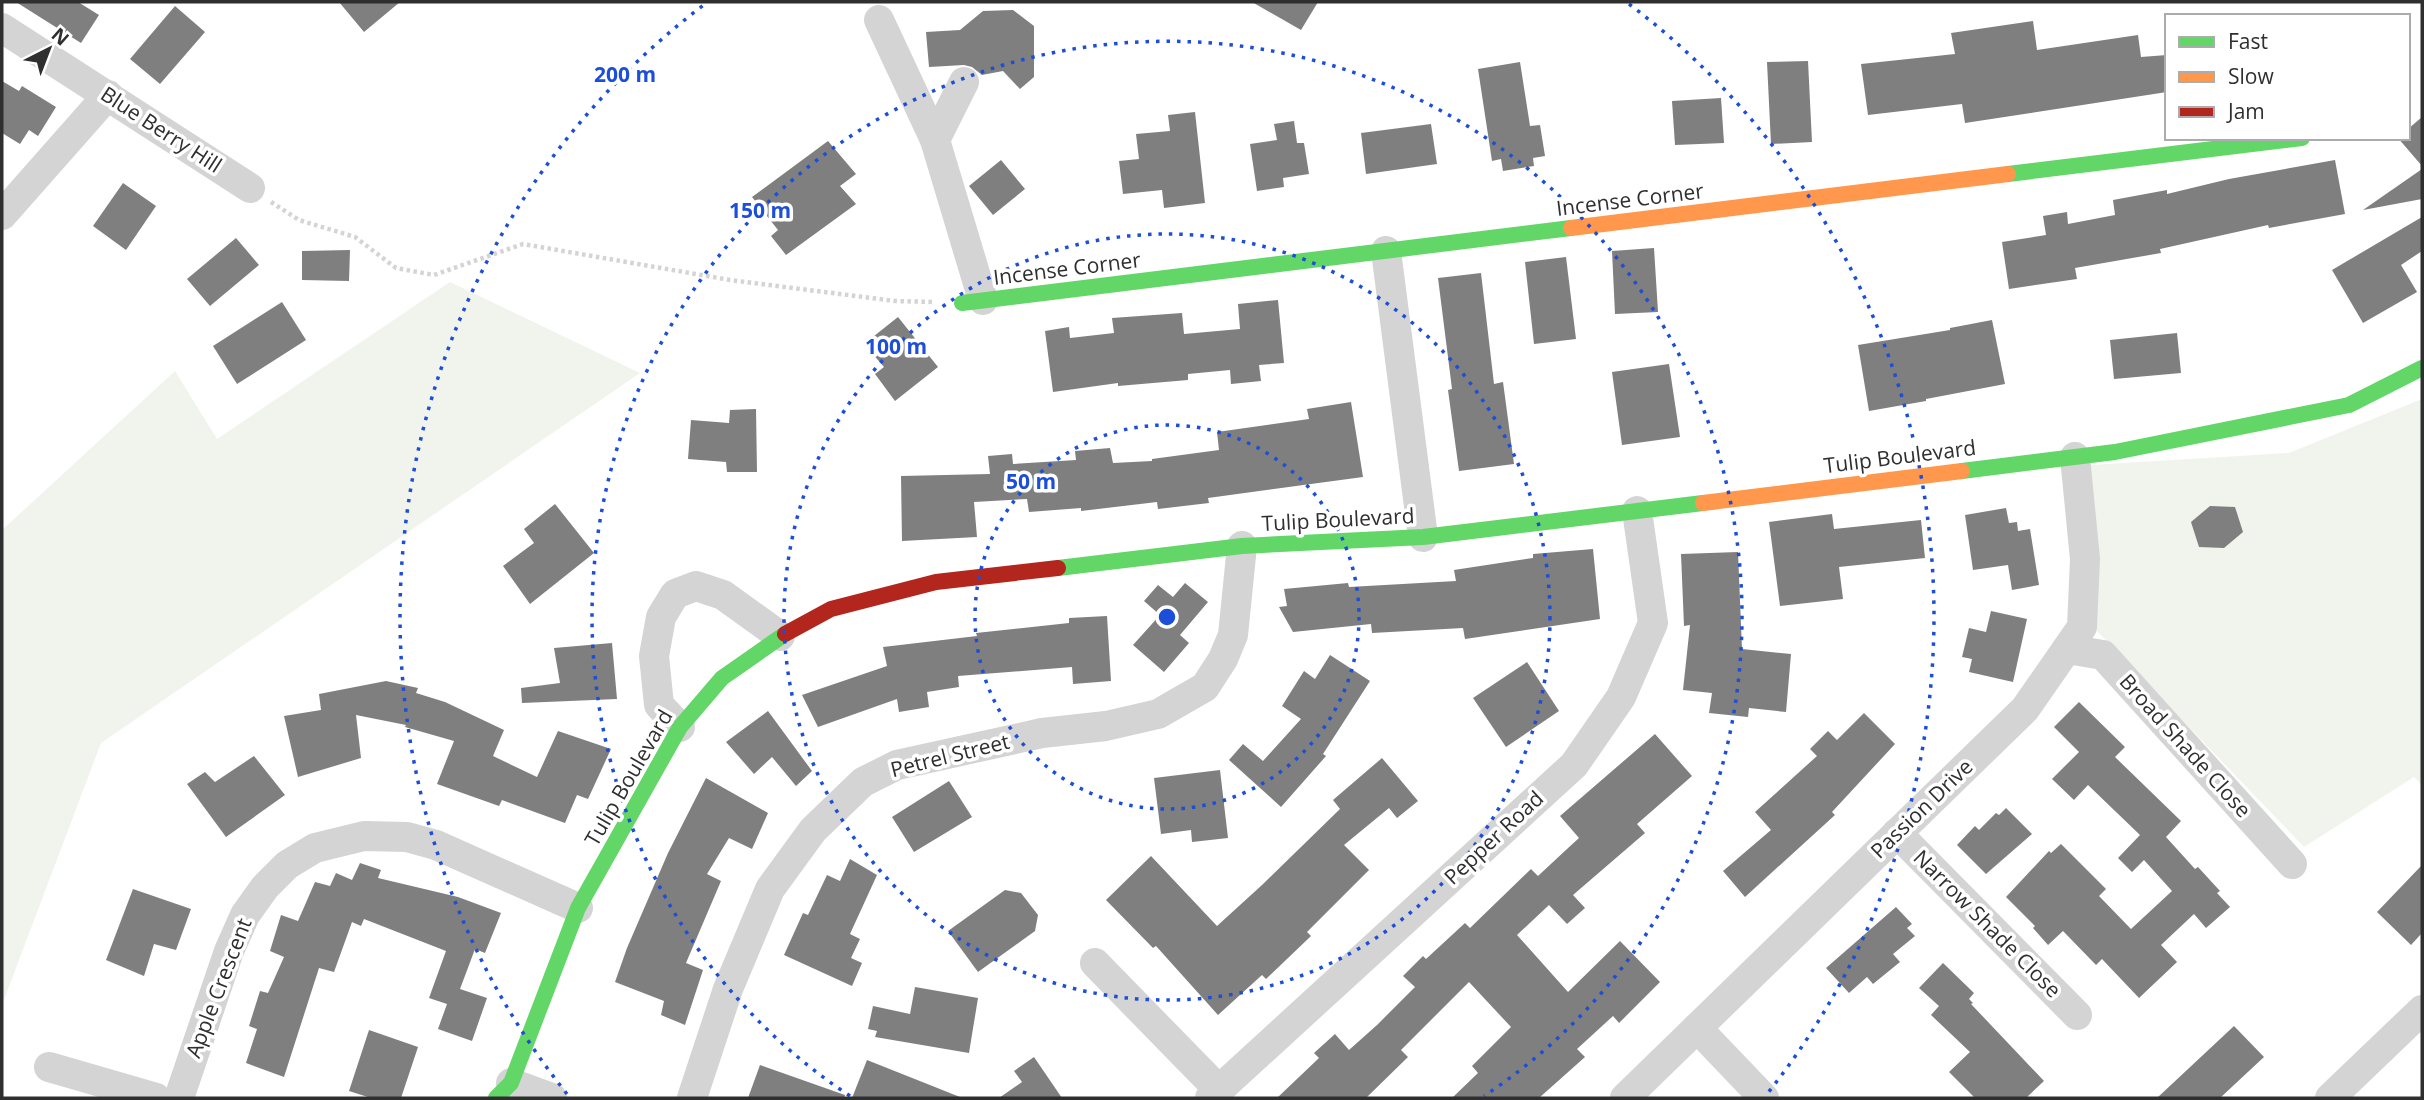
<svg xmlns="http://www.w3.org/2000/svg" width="2424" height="1100" font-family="'Open Sans',sans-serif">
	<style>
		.green { fill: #f0f4ed }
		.building { fill: #7f7f7f }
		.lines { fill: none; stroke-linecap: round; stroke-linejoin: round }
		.path { stroke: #d4d4d4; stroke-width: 4.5; stroke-dasharray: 3.5 3.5; stroke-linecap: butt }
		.street { stroke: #d4d4d4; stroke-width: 30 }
		.fast { stroke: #63d668; stroke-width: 16 }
		.slow { stroke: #ff974d; stroke-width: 16 }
		.jam { stroke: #b3261e; stroke-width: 16 }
		.ring { fill: none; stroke: #1d4ed8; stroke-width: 3.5; stroke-dasharray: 3.5 7 }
		.labels { text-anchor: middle; stroke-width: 7; stroke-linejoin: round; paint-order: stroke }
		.street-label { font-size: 21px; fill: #2f2f2f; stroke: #fff }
		.centre { fill: #1d4ed8; stroke: #fff; stroke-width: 3.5 }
		.ring-label { font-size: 21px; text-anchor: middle; font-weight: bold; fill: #1d4ed8; stroke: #fff; stroke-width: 7; stroke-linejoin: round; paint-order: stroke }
	</style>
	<rect width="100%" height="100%" fill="#fff"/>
	<g class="green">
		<polygon points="450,282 640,373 101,743 2,1005 2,530 175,371 217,439"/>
		<polygon points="2422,399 2422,785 2414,777 2304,847 2094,628 2091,465 2289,453"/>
	</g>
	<g class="building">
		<polygon points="16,2 78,2 99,15 81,43"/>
		<polygon points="339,2 400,2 364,32"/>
		<polygon points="1252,2 1318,2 1301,30"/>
		<polygon points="175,6 205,32 160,84 130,59"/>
		<polygon points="1013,10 1034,26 1034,77 1020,89 1003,71 982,75 972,67 964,65 929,67 926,32 960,30 983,11"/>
		<polygon points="2033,21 2037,50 2138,35 2141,57 2167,55 2167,92 1965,123 1962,104 1868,115 1861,64 1955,54 1951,33"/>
		<polygon points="1808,61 1812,142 1771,144 1767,62"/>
		<polygon points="1520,62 1530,126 1540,125 1545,156 1533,158 1534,166 1503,171 1501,159 1492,161 1478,69"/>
		<polygon points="2,81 19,91 22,86 56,107 38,136 29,130 20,144 2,133"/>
		<polygon points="1721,98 1724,143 1675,145 1672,101"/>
		<polygon points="1195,112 1205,203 1164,208 1162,190 1123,194 1119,161 1139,159 1136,134 1170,131 1168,115"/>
		<polygon points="2422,117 2422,166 2398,138 2408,138 2408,129"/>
		<polygon points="1294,121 1297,143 1304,143 1309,174 1283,178 1284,187 1257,191 1250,144 1277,140 1274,124"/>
		<polygon points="1431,124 1437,164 1366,174 1361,133"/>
		<polygon points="828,141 856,174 840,186 856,204 786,255 771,236 778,230 752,197"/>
		<polygon points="1001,160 1025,189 993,215 969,186"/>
		<polygon points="2335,160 2345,214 2269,228 2268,225 2160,249 2161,253 2075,268 2077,279 2009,289 2002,242 2046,235 2043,216 2067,212 2068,224 2115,215 2113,200 2167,190 2167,194 2229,179"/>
		<polygon points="2422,169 2422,199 2363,210"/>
		<polygon points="123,183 156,206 126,250 93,226"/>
		<polygon points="2422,217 2422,251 2401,265 2417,292 2363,323 2332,270"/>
		<polygon points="236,238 259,265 210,306 187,279"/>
		<polygon points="1654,248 1658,312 1615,314 1612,251"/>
		<polygon points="350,250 349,281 302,280 302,251"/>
		<polygon points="1566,257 1576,339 1534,344 1525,262"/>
		<polygon points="1481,273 1494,384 1503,382 1514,464 1459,471 1448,390 1452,389 1438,278"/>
		<polygon points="1278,300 1284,363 1259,365 1261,381 1231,384 1230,370 1188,374 1188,380 1118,386 1118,383 1053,392 1045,331 1069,327 1070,338 1114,333 1112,318 1182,313 1184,334 1240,329 1238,304"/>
		<polygon points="282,302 306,340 237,384 213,346"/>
		<polygon points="898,317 938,367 895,401 875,374 884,367 864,344"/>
		<polygon points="1992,320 2005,384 1926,399 1926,401 1869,411 1858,345 1950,330 1950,328"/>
		<polygon points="2177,333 2181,373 2114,379 2110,340"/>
		<polygon points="1669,364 1680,437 1622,445 1612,372"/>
		<polygon points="1351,402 1363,477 1208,498 1209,503 1158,509 1157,502 1081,511 1081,508 1029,512 1027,499 974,502 977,537 902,541 901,476 990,474 988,456 1012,454 1013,464 1076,460 1075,451 1110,448 1113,463 1152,461 1152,459 1219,450 1217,432 1309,419 1307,409"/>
		<polygon points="756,409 757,472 727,472 726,462 688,459 691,420 729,423 730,410"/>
		<polygon points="555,504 594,553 530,604 503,566 534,543 524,529"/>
		<polygon points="2210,506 2235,507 2243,532 2224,548 2199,547 2191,522"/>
		<polygon points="2006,508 2009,523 2017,522 2018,531 2030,529 2039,585 2012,590 2008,565 1973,570 1965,515"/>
		<polygon points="1832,514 1834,529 1921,520 1925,558 1839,567 1843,599 1780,606 1769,522"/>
		<polygon points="1593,549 1600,619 1465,639 1463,628 1372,633 1371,624 1293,632 1279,607 1287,606 1284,589 1348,583 1349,587 1456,581 1454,570 1533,558 1533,554"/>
		<polygon points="1738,552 1742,649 1791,654 1786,712 1749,708 1748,717 1709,713 1712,693 1683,690 1690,625 1684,626 1681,554"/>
		<polygon points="1185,583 1208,602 1180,635 1189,643 1164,672 1133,645 1160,615 1144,601 1158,585 1173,597"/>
		<polygon points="1991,611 2027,619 2013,682 1969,672 1972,659 1962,657 1969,628 1986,632"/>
		<polygon points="1107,616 1111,681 1073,684 1072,667 958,676 959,687 927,692 929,707 899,712 897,699 818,727 802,695 887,666 883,647 977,636 976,633 1069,623 1069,618"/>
		<polygon points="612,643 617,699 522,703 521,688 560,683 554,648"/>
		<polygon points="1330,655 1370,681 1323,754 1326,756 1281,807 1229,760 1243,744 1263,761 1301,719 1282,706 1304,671 1315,679"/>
		<polygon points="1527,662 1559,711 1506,747 1473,698"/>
		<polygon points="386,681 418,688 416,693 445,702 504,730 493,756 537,777 558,731 611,749 588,799 577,795 565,823 502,800 499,806 437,784 454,741 405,727 406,725 356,715 361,758 298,777 284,716 321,710 319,694"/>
		<polygon points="2079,702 2125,747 2115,757 2181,821 2166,837 2195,869 2198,867 2220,891 2217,893 2230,907 2206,928 2194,914 2161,945 2177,962 2139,998 2102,959 2096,965 2063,931 2048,945 2033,928 2035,926 2006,897 2049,851 2051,853 2061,844 2106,889 2099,896 2131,929 2172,891 2144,860 2132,872 2118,858 2140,835 2088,785 2074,800 2052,779 2079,752 2054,727"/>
		<polygon points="768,711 812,771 796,786 772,757 754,774 726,742"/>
		<polygon points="1864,713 1895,744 1832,812 1835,815 1745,897 1723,871 1771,830 1755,812 1817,756 1810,749 1828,731 1837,740"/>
		<polygon points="1655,734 1692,776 1637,824 1645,833 1573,895 1585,908 1567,924 1549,905 1517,935 1568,992 1620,941 1660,982 1619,1023 1613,1016 1577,1049 1585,1057 1539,1098 1452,1098 1478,1073 1472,1066 1511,1027 1469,982 1401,1050 1408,1057 1366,1098 1277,1098 1319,1058 1314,1053 1335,1034 1349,1050 1377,1025 1415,987 1403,976 1423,956 1426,959 1465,923 1470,928 1531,869 1538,876 1567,849 1579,838 1560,816"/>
		<polygon points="254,756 285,795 226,837 187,784 205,772 215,782"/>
		<polygon points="1382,758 1418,801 1397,818 1389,808 1344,845 1369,870 1307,932 1311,936 1266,979 1262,975 1218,1015 1156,946 1153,948 1106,900 1151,856 1217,926 1262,885 1340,809 1333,800"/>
		<polygon points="1220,770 1228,838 1192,842 1191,830 1161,834 1154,778"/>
		<polygon points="706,778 768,813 752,849 729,838 707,874 721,881 686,963 703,970 685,1025 661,1015 664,1001 615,982 627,948 668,853"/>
		<polygon points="949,781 972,817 914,852 892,817"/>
		<polygon points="2006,808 2032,834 1986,874 1957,845 1975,826 1979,830 1996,813 1999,815"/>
		<polygon points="850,859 877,875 850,934 860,939 851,958 862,963 852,986 784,955 803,913 808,915 827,875 840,881"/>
		<polygon points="360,863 381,870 378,878 458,897 501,913 485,953 475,949 460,989 487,998 472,1041 438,1029 447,1004 429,998 446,951 364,919 361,926 352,922 334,972 319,968 284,1077 246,1063 257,1029 249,1026 260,991 268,993 284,957 270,951 281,915 298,921 315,882 330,886 336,873 352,880"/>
		<polygon points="2422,865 2422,933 2411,945 2377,912"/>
		<polygon points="133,889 191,909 176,950 154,944 144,976 106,960"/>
		<polygon points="1005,890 1021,893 1038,915 1035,931 978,972 948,931"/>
		<polygon points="1896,907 1912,924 1907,928 1915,936 1893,954 1900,962 1873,984 1867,977 1849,993 1826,968"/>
		<polygon points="1943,963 1974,993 1969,999 1973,1003 1971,1004 2044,1081 2026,1098 1975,1098 1949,1072 1970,1052 1931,1015 1939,1006 1919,988"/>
		<polygon points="915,987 978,998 969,1053 875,1037 877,1031 868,1029 873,1006 910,1014"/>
		<polygon points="2234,1026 2264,1057 2220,1098 2157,1098"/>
		<polygon points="369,1030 418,1047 401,1098 371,1098 349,1091"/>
		<polygon points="1034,1057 1062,1098 999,1098 1022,1082 1014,1071"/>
		<polygon points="867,1060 960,1097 960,1098 852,1098"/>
		<polygon points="760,1065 845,1095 844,1098 748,1098"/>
	</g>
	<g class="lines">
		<polyline class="path" points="271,202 299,220 355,237 396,268 434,275 523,244 730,280 895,301 934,302"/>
		<g class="street">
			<polyline points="879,20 935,140 983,300"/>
			<polyline points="2,28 250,188"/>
			<polyline points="935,140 964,82"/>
			<polyline points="2,215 108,95"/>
			<polyline points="1386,251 1423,537"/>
			<polyline points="2067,649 2103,655 2292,864"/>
			<polyline points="680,727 659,705 654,656 661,617 675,594 696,586 723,595 780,636"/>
			<polyline points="1897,833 2077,1015"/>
			<polyline points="1095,963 1219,1090"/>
			<polyline points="1697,1028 1764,1098"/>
			<polyline points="49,1067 156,1098"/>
			<polyline points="511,1083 552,1098"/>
			<polyline points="179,1098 229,951 245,915 265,887 287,865 315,848 364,836 407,837 436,845 578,908"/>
			<polyline points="692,1098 728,989 770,889 813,830 863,782 897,765 1042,733 1106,726 1158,714 1205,687 1223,659 1233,635 1242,546"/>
			<polyline points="1210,1098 1574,765 1621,697 1653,623 1637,511"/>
			<polyline points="1625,1098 2025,709 2082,627 2085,559 2075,457"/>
			<polyline points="2330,1098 2422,1010"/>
		</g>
		<g class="fast">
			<polyline points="2008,174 2302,138"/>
			<polyline points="962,303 1571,228"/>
			<polyline points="1962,471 2115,452 2349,405 2422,368"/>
			<polyline points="1058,568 1242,546 1423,537 1703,503"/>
			<polyline points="496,1098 511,1083 578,908 680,727 722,678 785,634"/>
		</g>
		<g class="slow">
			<polyline points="1571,228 2008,174"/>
			<polyline points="1703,503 1962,471"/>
		</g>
		<polyline class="jam" points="785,634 831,609 936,582 1058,568"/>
	</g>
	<g class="ring">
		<circle cx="1167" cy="617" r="192"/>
		<circle cx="1167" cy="617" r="383"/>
		<path d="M850 1096A575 575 0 1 1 1484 1096"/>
		<path d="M567 1094A767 767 0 0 1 705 4M1629 4A767 767 0 0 1 1767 1094"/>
	</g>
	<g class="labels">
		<g class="street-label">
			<text transform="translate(161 130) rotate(33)" y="7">Blue Berry Hill</text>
			<text transform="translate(1630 200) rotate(-7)" y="7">Incense Corner</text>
			<text transform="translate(1067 269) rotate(-7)" y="7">Incense Corner</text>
			<text transform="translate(1900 457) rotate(-7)" y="7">Tulip Boulevard</text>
			<text transform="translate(1338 520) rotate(-3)" y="7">Tulip Boulevard</text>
			<text transform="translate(2185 746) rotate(48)" y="7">Broad Shade Close</text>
			<text transform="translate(950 756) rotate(-14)" y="7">Petrel Street</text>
			<text transform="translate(629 778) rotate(-60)" y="7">Tulip Boulevard</text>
			<text transform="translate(1922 809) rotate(-44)" y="7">Passion Drive</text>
			<text transform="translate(1494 838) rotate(-43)" y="7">Pepper Road</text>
			<text transform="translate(1987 924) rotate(45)" y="7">Narrow Shade Close</text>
			<text transform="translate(219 988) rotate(-69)" y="7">Apple Crescent</text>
		</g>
	</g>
	<circle cx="1167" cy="617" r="10" class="centre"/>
	<g class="ring-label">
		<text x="625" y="82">200 m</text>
		<text x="760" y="218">150 m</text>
		<text x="896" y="354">100 m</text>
		<text x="1031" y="489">50 m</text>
	</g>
	<rect width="2424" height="1100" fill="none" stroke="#2f2f2f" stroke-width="7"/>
	<rect x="2165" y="14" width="245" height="126" fill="#ffffff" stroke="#acacac" stroke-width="2"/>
	<rect x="2179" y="37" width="35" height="10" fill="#63d668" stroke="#acacac" stroke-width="2"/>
	<text x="2228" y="49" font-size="21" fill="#2f2f2f">Fast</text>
	<rect x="2179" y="72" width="35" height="10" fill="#ff974d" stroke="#acacac" stroke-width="2"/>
	<text x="2228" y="84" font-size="21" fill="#2f2f2f">Slow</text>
	<rect x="2179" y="107" width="35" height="10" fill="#b3261e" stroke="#acacac" stroke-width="2"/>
	<text x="2228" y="119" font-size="21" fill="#2f2f2f">Jam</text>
	<g transform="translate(49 49) rotate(42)" stroke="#ffffff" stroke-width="5" paint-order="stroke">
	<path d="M0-5L12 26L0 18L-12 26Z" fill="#2f2f2f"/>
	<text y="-10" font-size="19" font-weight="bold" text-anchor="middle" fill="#2f2f2f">N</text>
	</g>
</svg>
